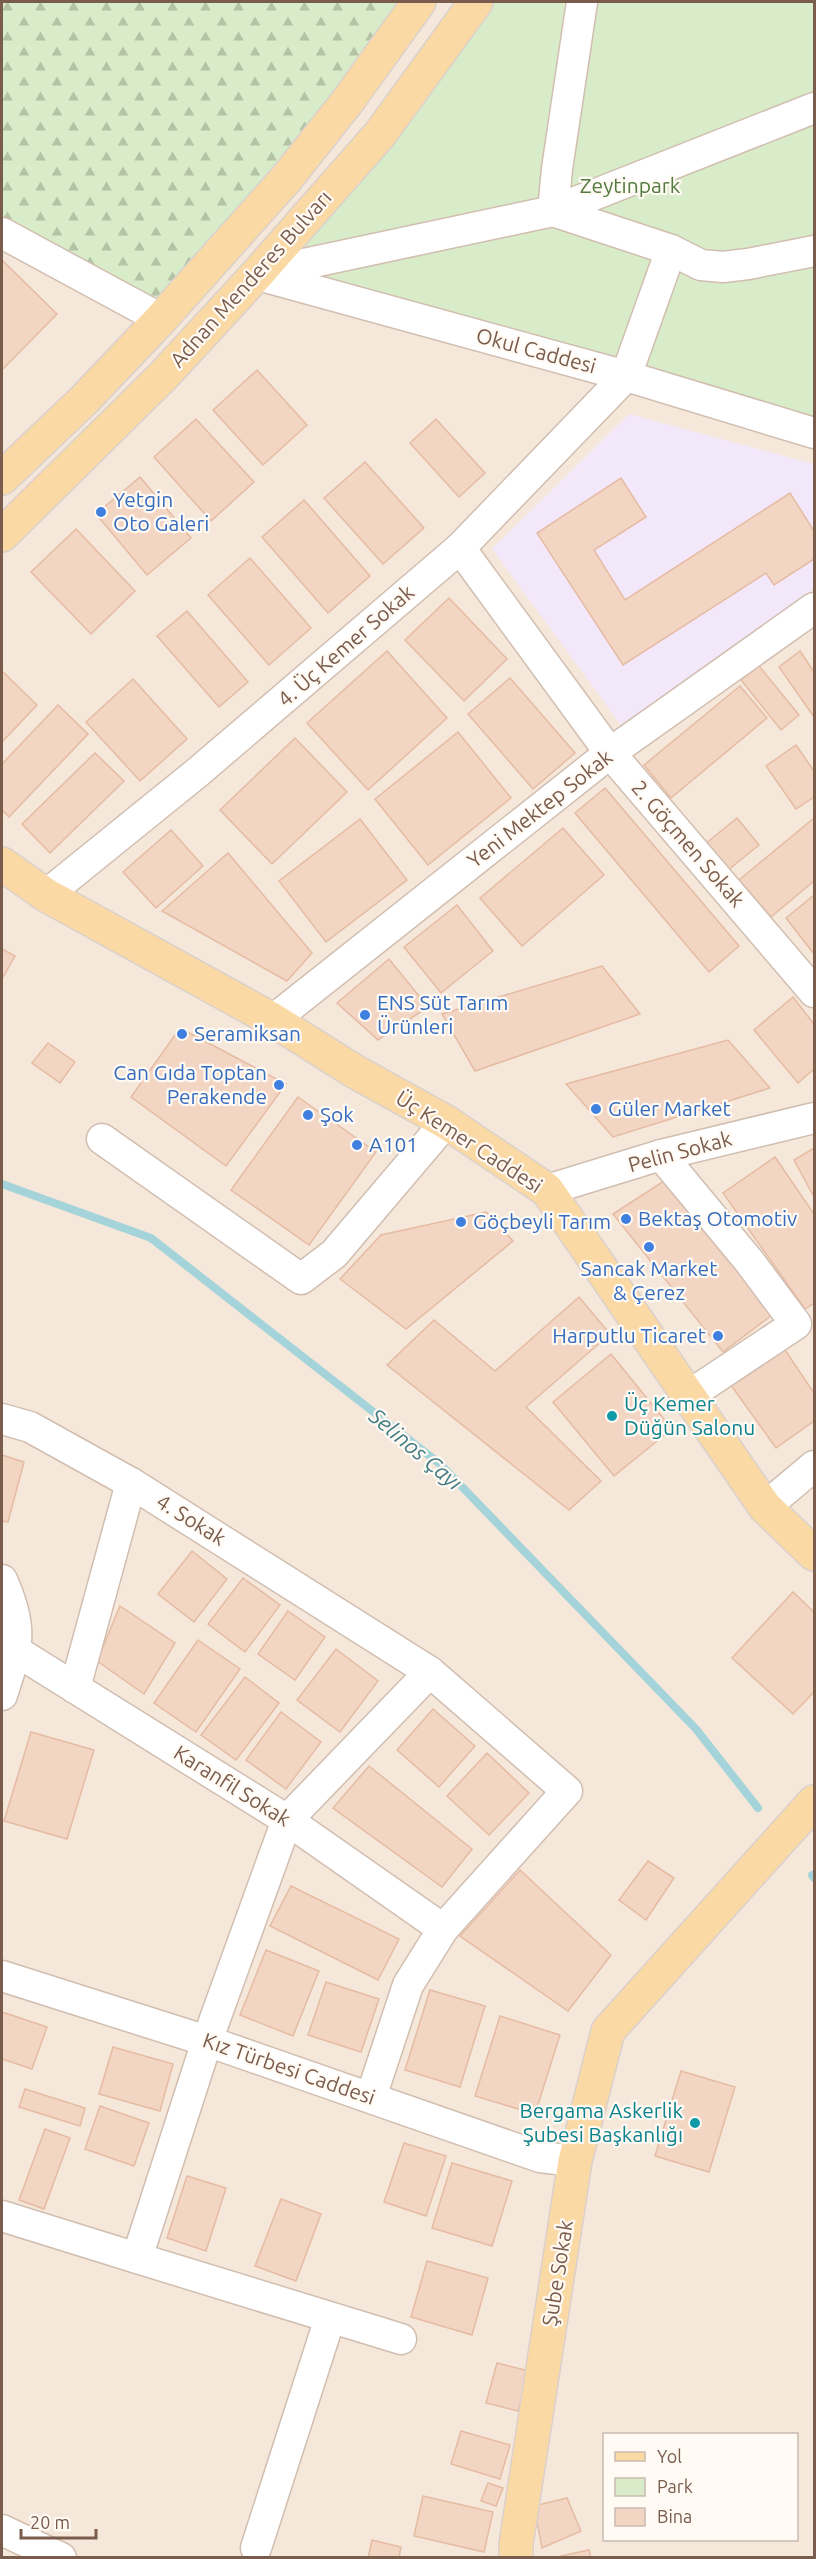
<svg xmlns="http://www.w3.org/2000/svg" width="816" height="2559" font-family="Ubuntu,sans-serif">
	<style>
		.residential { fill: #f5e8da; fill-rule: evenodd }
		.education { fill: #f3e8fa }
		.forest { fill: url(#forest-firs) }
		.park { fill: #d8ecc9 }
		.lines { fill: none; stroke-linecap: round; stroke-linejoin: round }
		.stream { stroke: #a5d3da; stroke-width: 8 }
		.building { fill: #f3d5c3; stroke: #e6bba3; stroke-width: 1.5 }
		.minor-casing { stroke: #d1beb0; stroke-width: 33 }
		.major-casing { stroke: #dad1cd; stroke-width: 36 }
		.minor { stroke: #fff; stroke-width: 30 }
		.major { stroke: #fbd9a5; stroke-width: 33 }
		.shop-dot { fill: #3f7fe0; stroke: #fffaf3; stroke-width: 2 }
		.culture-dot { fill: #0f9aa8; stroke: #fffaf3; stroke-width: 2 }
		.labels { text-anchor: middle; stroke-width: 4.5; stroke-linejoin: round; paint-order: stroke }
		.park-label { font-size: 21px; fill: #537a41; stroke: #fffaf3 }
		.street-label { font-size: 21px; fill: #7a5c4d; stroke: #fffaf3 }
		.shop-label { font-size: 21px; fill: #366cbe; stroke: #fffaf3; text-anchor: start }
		.culture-label { font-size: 21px; fill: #0d838f; stroke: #fffaf3; text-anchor: start }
		.water-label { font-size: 22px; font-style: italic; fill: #437c86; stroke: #fffaf3 }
	</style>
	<defs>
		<pattern id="forest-firs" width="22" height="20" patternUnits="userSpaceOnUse" patternTransform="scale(1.5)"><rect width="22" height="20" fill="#d8ecc9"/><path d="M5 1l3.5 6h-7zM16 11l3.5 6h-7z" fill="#b4c2a5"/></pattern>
	</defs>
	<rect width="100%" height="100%" fill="#fdf6ec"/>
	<path class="residential" d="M2,2H814V2557L2,2558ZM604,2434H796V2540H604Z"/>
	<polygon class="education" points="629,414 814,464 814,589 621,725 492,549"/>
	<polygon class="forest" points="2,2 419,2 161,319 2,233"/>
	<polygon class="park" points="476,2 814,2 814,433 257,274"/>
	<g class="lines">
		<g class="stream">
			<polyline points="2,1184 151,1238 440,1464 696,1729 758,1808"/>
			<polyline points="812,1875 814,1878"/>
		</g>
	</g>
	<g class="building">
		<polygon points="2,260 57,314 2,370"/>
		<polygon points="257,370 307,425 263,465 213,410"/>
		<polygon points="196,419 254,482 211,521 154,457"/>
		<polygon points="436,419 485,473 459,497 410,443"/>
		<polygon points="365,462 424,528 383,564 324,498"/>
		<polygon points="140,477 191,538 147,575 96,514"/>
		<polygon points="621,478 646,517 594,550 625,600 790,493 814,531 814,559 774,585 766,573 623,665 537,533"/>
		<polygon points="304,500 370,576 328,613 262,537"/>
		<polygon points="76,529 135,591 91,634 31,572"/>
		<polygon points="250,558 311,628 269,665 208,595"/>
		<polygon points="449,598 507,659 464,701 405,640"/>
		<polygon points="187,611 248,682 219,707 157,636"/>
		<polygon points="387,651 447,718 368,790 307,723"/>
		<polygon points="800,651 814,672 814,717 779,667"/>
		<polygon points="759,666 799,715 781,730 741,680"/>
		<polygon points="2,671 37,705 2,742"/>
		<polygon points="510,678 575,753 533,789 468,714"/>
		<polygon points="133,679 187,739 140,781 86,722"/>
		<polygon points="740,686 767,718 671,798 644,765"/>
		<polygon points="58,705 88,734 9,817 2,810 2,764"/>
		<polygon points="458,732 511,798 428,865 375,799"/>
		<polygon points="295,738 347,792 272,864 220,810"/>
		<polygon points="796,745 814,771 814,797 796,809 766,766"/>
		<polygon points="95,753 124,781 50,853 22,824"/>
		<polygon points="605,788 739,946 709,972 575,813"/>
		<polygon points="737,818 759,845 727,871 705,844"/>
		<polygon points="814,818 814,881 771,917 739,880"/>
		<polygon points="360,819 407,880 326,942 279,881"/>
		<polygon points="563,828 604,875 522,946 480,898"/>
		<polygon points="171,830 203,866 156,908 123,872"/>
		<polygon points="228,853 312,953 287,981 162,911"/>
		<polygon points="814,895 814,954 786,918"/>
		<polygon points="457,905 493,951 441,993 404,947"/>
		<polygon points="2,949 15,956 2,979"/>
		<polygon points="389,959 428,1007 378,1040 337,1003"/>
		<polygon points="602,966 640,1014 475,1071 442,1014"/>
		<polygon points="793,997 814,1024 814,1069 798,1083 754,1030"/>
		<polygon points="180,1028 286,1084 226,1166 131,1097"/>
		<polygon points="728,1040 770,1088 613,1137 566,1084"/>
		<polygon points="48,1043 75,1062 60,1083 32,1063"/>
		<polygon points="298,1097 376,1152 309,1245 231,1190"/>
		<polygon points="814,1148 814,1197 794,1160"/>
		<polygon points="775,1157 814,1214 814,1303 805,1309 723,1193"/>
		<polygon points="664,1181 776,1312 723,1352 613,1214"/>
		<polygon points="486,1212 513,1241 406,1329 340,1279 381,1235"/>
		<polygon points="579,1297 610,1334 526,1407 601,1481 569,1510 387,1365 434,1320 495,1371"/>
		<polygon points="783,1347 814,1393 814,1421 776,1448 730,1384"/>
		<polygon points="611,1354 672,1429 614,1476 553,1402"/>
		<polygon points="2,1455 24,1462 8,1522 2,1521"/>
		<polygon points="192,1551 227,1579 194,1622 158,1594"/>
		<polygon points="243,1578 280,1605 245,1652 208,1624"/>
		<polygon points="793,1592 814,1612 814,1692 793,1714 732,1658"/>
		<polygon points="120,1606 175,1643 144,1694 97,1661"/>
		<polygon points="288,1611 325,1637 295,1680 258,1654"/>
		<polygon points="198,1640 240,1669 196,1732 154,1703"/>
		<polygon points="336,1649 378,1681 340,1732 297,1700"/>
		<polygon points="245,1677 279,1703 236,1760 201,1735"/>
		<polygon points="433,1709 475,1746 439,1787 397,1750"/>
		<polygon points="281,1712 321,1742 286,1789 246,1760"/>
		<polygon points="31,1732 94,1750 67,1839 4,1821"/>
		<polygon points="487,1753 529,1793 489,1835 447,1796"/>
		<polygon points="369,1766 472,1849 442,1887 333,1808"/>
		<polygon points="648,1861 674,1878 646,1920 619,1900"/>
		<polygon points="520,1870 611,1955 568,2011 460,1936"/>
		<polygon points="291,1886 399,1939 378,1980 270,1926"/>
		<polygon points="266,1950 319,1971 293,2036 240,2015"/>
		<polygon points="326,1982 379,1999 361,2052 308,2035"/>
		<polygon points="430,1990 485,2006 460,2087 405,2070"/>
		<polygon points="2,2012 47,2027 32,2069 2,2059"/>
		<polygon points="500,2016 560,2035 535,2114 475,2096"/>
		<polygon points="113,2047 173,2064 160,2111 99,2094"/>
		<polygon points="681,2071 735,2087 709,2172 655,2156"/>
		<polygon points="25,2089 85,2108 80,2126 19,2107"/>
		<polygon points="100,2106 149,2123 134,2166 85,2149"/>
		<polygon points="45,2129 70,2138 44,2209 19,2200"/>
		<polygon points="404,2143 446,2156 426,2216 384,2202"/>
		<polygon points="452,2163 512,2181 492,2246 432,2228"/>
		<polygon points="187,2176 226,2188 206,2251 167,2238"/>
		<polygon points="281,2199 321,2214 296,2281 255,2266"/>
		<polygon points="427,2261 488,2278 472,2335 411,2317"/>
		<polygon points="497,2363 529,2371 518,2411 486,2403"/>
		<polygon points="461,2431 510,2445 500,2479 451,2464"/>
		<polygon points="488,2483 503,2488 496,2506 481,2501"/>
		<polygon points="423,2496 493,2512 484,2552 414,2536"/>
		<polygon points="567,2498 581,2531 542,2548 534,2506"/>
		<polygon points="372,2540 401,2547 399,2558 368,2558"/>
		<polygon points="589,2550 591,2558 562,2558 561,2556"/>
	</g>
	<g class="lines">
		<defs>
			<g id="minor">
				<polyline points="582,2 557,169 553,211 671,250 701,265 723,267 748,264 814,251"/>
				<polyline points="2,233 161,319"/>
				<polyline points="257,274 553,211 814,108"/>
				<polyline points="262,276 626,376 814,433"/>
				<polyline points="460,548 610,753 814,992"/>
				<polyline points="46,895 198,772 460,548 626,376 671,250"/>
				<polyline points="273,1020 610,753 814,608"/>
				<polyline points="102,1139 301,1279 334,1254 446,1122"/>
				<polyline points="661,1155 749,1261 796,1324 688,1396"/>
				<polyline points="547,1190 661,1155 814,1118"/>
				<polyline points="2,1419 30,1427 131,1483"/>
				<polyline points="765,1507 814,1466"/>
				<path d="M2,1580C24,1629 18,1646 2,1695"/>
				<polyline points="16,1651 287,1820 443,1929"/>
				<polyline points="75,1688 131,1483 430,1672 567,1791 443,1929 408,1985 371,2097"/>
				<polyline points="2,1976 207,2041 540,2157 575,2161"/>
				<polyline points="2,2216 137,2258"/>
				<polyline points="401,2339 137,2258 207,2041 287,1820 430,1672"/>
				<polyline points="2,2530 61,2558"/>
				<polyline points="256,2548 330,2318"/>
			</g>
			<g id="major">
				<polyline points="2,478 83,401 161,319 286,179 347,102 419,2"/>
				<polyline points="2,535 164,375 257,274 380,134 476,2"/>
				<polyline points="2,864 46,895 273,1020 354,1071 446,1122 547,1190 765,1507 814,1554"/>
				<polyline points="516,2558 516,2544 575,2161 608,2031 814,1802"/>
			</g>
		</defs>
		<use href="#minor" class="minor-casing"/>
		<use href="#major" class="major-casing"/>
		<use href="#minor" class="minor"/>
		<use href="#major" class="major"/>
	</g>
	<g class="shop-dot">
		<circle cx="101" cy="512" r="6"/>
		<circle cx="365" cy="1015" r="6"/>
		<circle cx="182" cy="1034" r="6"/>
		<circle cx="279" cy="1085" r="6"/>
		<circle cx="596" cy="1109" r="6"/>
		<circle cx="308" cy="1115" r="6"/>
		<circle cx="357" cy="1145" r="6"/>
		<circle cx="626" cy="1219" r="6"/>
		<circle cx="461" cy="1222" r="6"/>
		<circle cx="649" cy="1247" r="6"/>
		<circle cx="718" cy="1336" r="6"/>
	</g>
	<g class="culture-dot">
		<circle cx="612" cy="1416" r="6"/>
		<circle cx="695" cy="2123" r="6"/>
	</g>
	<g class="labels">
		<g class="park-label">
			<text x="630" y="193">Zeytinpark</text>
		</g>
		<g class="street-label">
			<text transform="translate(251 279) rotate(-48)" y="7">Adnan Menderes Bulvarı</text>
			<text transform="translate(536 351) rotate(15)" y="7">Okul Caddesi</text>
			<text transform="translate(346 646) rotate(-41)" y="7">4. Üç Kemer Sokak</text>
			<text transform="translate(540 809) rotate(-38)" y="7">Yeni Mektep Sokak</text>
			<text transform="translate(688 844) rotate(49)" y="7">2. Göçmen Sokak</text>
			<text transform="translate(469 1142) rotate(33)" y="7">Üç Kemer Caddesi</text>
			<text transform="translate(680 1152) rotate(-15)" y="7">Pelin Sokak</text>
			<text transform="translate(191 1520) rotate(32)" y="7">4. Sokak</text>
			<text transform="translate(232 1786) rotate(32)" y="7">Karanfil Sokak</text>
			<text transform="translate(289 2069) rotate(19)" y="7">Kız Türbesi Caddesi</text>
			<text transform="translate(558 2273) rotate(-81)" y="7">Şube Sokak</text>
		</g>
		<g class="shop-label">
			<text x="113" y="507">Yetgin<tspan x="113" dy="24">Oto Galeri</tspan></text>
			<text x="377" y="1010">ENS Süt Tarım<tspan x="377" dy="24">Ürünleri</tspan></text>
			<text x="194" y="1041">Seramiksan</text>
			<text x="267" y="1080" text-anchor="end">Can Gıda Toptan<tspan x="267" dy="24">Perakende</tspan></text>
			<text x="608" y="1116">Güler Market</text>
			<text x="320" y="1122">Şok</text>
			<text x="369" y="1152">A101</text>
			<text x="638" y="1226">Bektaş Otomotiv</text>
			<text x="473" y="1229">Göçbeyli Tarım</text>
			<text x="649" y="1276" text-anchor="middle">Sancak Market<tspan x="649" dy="24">&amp; Çerez</tspan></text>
			<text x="706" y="1343" text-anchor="end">Harputlu Ticaret</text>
		</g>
		<g class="culture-label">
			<text x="624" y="1411">Üç Kemer<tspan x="624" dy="24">Düğün Salonu</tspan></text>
			<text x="683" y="2118" text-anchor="end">Bergama Askerlik<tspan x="683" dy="24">Şubesi Başkanlığı</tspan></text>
		</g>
		<g class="water-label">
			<text transform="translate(416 1449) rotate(40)" y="8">Selinos Çayı</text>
		</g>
	</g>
	<rect width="816" height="2559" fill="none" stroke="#7a5c4d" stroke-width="6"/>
	<rect x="603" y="2433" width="195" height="108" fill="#fffaf3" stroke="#cabbb1" stroke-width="1.5"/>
	<rect x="615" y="2452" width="30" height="9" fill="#fbd9a5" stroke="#cabbb1" stroke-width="1.5"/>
	<text x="657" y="2463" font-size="18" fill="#7a5c4d">Yol</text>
	<rect x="615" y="2478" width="30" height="18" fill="#d8ecc9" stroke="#cabbb1" stroke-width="1.5"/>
	<text x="657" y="2493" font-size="18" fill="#7a5c4d">Park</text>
	<rect x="615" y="2508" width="30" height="18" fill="#f3d5c3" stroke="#cabbb1" stroke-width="1.5"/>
	<text x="657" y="2523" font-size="18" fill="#7a5c4d">Bina</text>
	<path d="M21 2529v9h75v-9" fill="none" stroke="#7a5c4d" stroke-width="3"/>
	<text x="30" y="2529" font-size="18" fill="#7a5c4d" stroke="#fffaf3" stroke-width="4.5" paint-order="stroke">20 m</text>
</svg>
